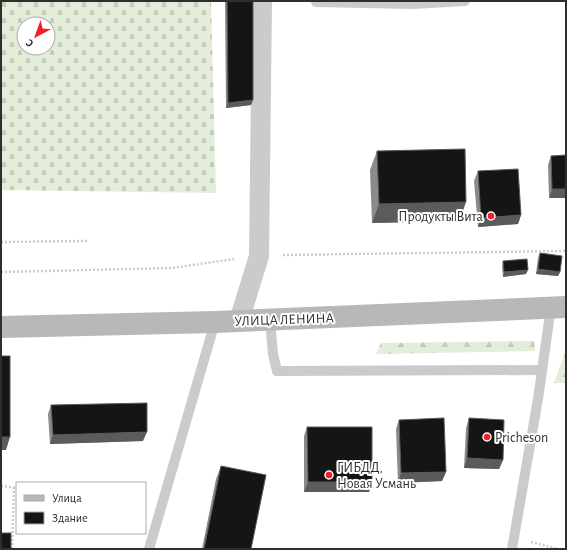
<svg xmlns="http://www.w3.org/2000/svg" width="567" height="550" font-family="'Alegreya Sans',sans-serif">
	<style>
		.forest { fill: url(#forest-firs) }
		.cemetery { fill: url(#cemetery-stones); fill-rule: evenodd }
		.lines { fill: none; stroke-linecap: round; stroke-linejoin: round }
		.path { stroke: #cbcbcb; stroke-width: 2.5; stroke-dasharray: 2 2; stroke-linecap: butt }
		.service { stroke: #cbcbcb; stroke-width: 10 }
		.minor { stroke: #cbcbcb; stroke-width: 20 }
		.secondary { stroke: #b8b8b8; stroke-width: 22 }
		.wall { fill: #8a8a8a }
		.shaded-wall { fill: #5b5b5b }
		.building { fill: #151515; stroke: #5b5b5b }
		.poi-dot { fill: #f52023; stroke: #fff; stroke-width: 1.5 }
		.labels { text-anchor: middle; stroke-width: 4; stroke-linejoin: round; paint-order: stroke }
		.poi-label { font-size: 14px; fill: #2e2e2e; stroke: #fff; text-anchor: start }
		.street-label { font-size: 14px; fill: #2e2e2e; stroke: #fff }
	</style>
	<defs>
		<pattern id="forest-firs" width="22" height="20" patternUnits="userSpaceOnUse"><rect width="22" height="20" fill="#e3edda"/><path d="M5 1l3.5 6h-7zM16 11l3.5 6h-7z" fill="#c3ccbb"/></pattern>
		<pattern id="cemetery-stones" width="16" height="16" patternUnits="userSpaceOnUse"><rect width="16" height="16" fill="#e3edda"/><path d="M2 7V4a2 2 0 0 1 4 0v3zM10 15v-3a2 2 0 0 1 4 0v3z" fill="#c3ccbb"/></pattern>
	</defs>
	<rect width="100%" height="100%" fill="#fff"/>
	<g class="forest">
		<polygon points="534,341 535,351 376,354 381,343"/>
		<polygon points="566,350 566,383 554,383"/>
	</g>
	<path class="cemetery" d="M1,1H211L216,193L1,190ZM24,24H48V48H24Z"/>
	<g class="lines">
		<g class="path">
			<polyline points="1,242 88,241"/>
			<polyline points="283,255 566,251"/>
			<polyline points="1,272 172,268 234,259"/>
			<polyline points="1,486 17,488"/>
			<polyline points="531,542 558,549"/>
			<polyline points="12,549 14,487"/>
		</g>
		<g class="service">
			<polyline points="316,2 413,4 465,1"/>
			<polyline points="270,320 273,354 277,371 542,370"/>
			<polyline points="149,549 215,322"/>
			<polyline points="512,549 538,399 551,307"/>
		</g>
		<polyline class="minor" points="239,321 259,256 262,1"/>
		<polyline class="secondary" points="1,327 215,322 566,307"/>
	</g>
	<g class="wall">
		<polygon points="225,1 253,1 253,100 251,105 226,108"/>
		<polygon points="377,151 466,202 459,221 372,223 370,170"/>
		<polygon points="566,155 549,198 548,165 551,156"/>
		<polygon points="478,171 521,215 518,224 478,227 474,181"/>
		<polygon points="540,253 560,272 558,276 536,274 538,258"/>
		<polygon points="503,261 526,274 503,277 502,266"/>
		<polygon points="51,405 143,441 50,444 48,414"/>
		<polygon points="469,418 503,460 499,469 464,468 466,428"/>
		<polygon points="399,420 446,472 442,481 398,483 396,429"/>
		<polygon points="307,427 372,482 369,492 304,492 304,436"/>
		<polygon points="221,466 251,549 202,549 216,479"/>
	</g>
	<g class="shaded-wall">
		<polygon points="253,100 251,105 226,108 228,103"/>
		<polygon points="552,189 566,189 566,198 549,198"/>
		<polygon points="466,202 459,221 372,223 379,204"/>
		<polygon points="521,215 518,224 478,227 481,218"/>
		<polygon points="538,269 560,272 558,276 536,274"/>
		<polygon points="528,270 526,274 503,277 504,272"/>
		<polygon points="147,432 143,441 50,444 53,435"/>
		<polygon points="1,437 10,437 6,450 1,450"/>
		<polygon points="467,458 503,460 499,469 464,468"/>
		<polygon points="446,472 442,481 398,483 401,473"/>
		<polygon points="308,482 372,482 369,492 304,492"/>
	</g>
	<g class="building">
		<polygon points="227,1 253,1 253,100 228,103"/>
		<polygon points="465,149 466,202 379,204 377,151"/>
		<polygon points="566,155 566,189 552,189 551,156"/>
		<polygon points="518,169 521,215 481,218 478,171"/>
		<polygon points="540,253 562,256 560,272 538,269"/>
		<polygon points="527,259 528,270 504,272 503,261"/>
		<rect x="1" y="356" width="9" height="81"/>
		<polygon points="147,403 147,432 53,435 51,405"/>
		<polygon points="444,418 446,472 401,473 399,420"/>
		<polygon points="469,418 504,420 503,460 467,458"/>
		<polygon points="307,427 372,427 372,482 308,482"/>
		<polygon points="221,466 266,475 251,549 204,549"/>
		<rect x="1" y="533" width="10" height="16"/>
	</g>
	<g class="poi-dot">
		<circle cx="491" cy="216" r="4"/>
		<circle cx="487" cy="437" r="4"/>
		<circle cx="329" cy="475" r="4"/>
	</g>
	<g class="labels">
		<g class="poi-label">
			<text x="483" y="221" text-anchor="end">Продукты Вита</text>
			<text x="495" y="442">Pricheson</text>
			<text x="337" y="472">ГИБДД,<tspan x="337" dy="16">Новая Усмань</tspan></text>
		</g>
		<g class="street-label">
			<text transform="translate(284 319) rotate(-2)" y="5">УЛИЦА ЛЕНИНА</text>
		</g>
	</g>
	<rect width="567" height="550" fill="none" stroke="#2e2e2e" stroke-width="4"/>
	<rect x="16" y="482" width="130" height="52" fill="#ffffff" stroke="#ababab"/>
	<rect x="24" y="495" width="20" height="6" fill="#b8b8b8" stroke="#ababab"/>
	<text x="52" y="502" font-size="12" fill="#2e2e2e">Улица</text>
	<rect x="24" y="512" width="20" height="12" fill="#151515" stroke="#ababab"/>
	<text x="52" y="522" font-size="12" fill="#2e2e2e">Здание</text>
	<g transform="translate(36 36) rotate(221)"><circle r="19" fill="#ffffff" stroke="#ababab"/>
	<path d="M0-3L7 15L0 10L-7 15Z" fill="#f52023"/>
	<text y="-6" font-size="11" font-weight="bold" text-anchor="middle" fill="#2e2e2e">С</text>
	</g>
</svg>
